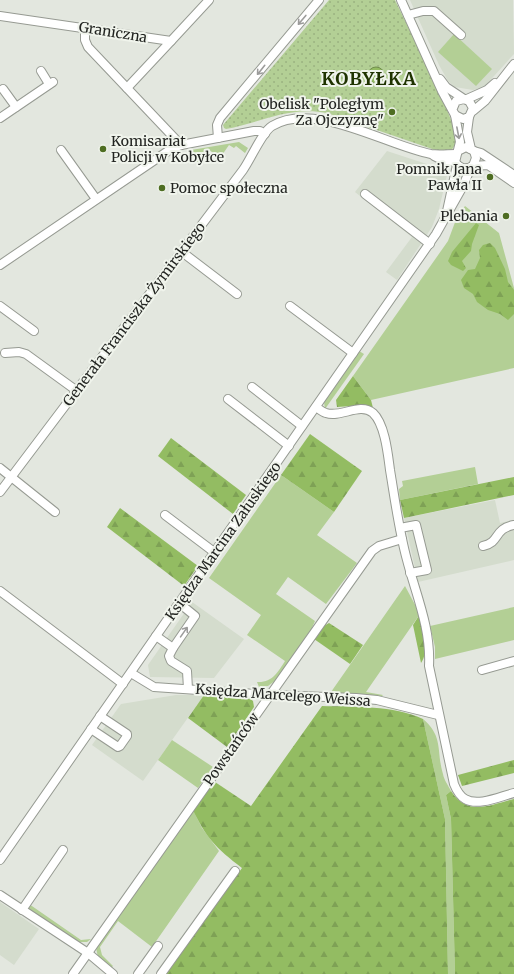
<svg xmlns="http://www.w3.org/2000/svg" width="514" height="974" font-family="Merriweather,serif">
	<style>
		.built { fill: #d4dccd }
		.green { fill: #b3cf95 }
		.forest { fill: url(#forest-firs) }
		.park { fill: url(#park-dots) }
		.water { fill: url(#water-ripples); stroke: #718e4e }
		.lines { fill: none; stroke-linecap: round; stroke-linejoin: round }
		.minor-casing { stroke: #969a92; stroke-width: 10 }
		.minor { stroke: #fff; stroke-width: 8 }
		.oneway { stroke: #9c9c9b }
		.poi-dot { fill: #4e6d22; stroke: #f0f4ec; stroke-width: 1.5 }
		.labels { text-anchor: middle; stroke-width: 4; stroke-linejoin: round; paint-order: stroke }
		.street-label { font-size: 14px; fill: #222421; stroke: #f0f4ec }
		.poi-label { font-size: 14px; fill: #222421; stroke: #f0f4ec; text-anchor: end }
		.district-label { font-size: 18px; font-weight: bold; letter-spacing: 1px; fill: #1f3300; stroke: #f0f4ec }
	</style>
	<defs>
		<pattern id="forest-firs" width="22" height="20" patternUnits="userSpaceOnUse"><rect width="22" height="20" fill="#93bc62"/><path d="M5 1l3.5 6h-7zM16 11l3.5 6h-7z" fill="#7ea155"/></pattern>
		<pattern id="park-dots" width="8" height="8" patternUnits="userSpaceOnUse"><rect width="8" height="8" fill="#b3cf95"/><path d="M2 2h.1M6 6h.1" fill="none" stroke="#9ab280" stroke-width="1.8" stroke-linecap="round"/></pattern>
		<pattern id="water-ripples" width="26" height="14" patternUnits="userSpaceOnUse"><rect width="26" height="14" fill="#93bc62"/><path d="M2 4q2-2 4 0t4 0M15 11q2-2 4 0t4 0" fill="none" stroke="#7ea155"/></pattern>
	</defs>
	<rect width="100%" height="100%" fill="#e3e7df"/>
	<g class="built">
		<polygon points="410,0 513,0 514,54 484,87 473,90 455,87 448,81 439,65"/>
		<polygon points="387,151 448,171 439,209 432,227 397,280 386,272 412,237 355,192"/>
		<polygon points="495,500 500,523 514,520 514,560 418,582 404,518"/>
		<polygon points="192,602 244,639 214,678 150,677 148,665"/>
		<polygon points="176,695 204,695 143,781 92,745 121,704"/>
		<polygon points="0,902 39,929 14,965 0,955"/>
	</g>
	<g class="green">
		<polygon points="454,34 492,69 476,86 438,52"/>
		<polygon points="239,142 248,148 245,153 236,146 234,148 229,145 220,158 208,149 198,163 189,155 191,150"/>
		<polygon points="465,206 499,233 514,288 514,368 371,400 353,376 448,241 457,217"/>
		<polygon points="359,351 364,354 325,409 324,402"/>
		<polygon points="475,467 478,484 400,500 399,489 403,486 402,481"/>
		<path d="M281,475L334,512L317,535L357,563L326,604L288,577L276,594L315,621L311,630L276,680L268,686L259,687L257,682C272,683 278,672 285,661L247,635L261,615L209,578Z"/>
		<polygon points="405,586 420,614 366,692 383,695 381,697 331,692"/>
		<polygon points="514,607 514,640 435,659 435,647 430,626"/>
		<path d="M423,719C444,737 436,751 443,774C444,780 448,785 451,791L446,795L451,819L455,974H448L445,819Z"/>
		<polygon points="172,740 213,767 198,788 158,760"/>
		<polygon points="192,808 202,828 219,851 152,947 118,921 100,947 102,955 113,966 111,968 98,957 96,948"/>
		<polygon points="29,904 81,940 91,939 87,942 79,942 28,910"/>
	</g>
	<g class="forest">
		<polygon points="476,223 479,225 472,244 471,251 462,261 466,268 463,271 451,265 448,261 452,252"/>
		<polygon points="490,243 495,248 505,269 508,282 514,290 514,314 508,320 500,314 488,310 477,302 473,294 464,288 461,280 468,270 475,269 480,258 479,250 483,245"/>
		<polygon points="353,376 371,400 373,408 367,405 337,407 336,400"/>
		<polygon points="310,434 362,471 334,512 281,475"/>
		<polygon points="171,438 246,495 233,514 158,456"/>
		<polygon points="514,477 514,495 404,518 400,500"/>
		<polygon points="120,508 198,566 184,586 107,527"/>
		<path d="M420,614C422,627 430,652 421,663L413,625Z"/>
		<polygon points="329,623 363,645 350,664 314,639 322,627"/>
		<polygon points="204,695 249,698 253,701 254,707 227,747 188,718"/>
		<path d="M322,706C355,707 393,705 423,719L445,819L448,974H166L242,868C216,848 206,838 192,808L210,783L215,782L251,806Z"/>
		<polygon points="514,760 514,773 462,786 458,775"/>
		<path d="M451,791C468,817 489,805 514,799V974H455L451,819L446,795Z"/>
	</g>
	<path class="park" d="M329,0H395L446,105C449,122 465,136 450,152H441L327,113C289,106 263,122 226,129L224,128L223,125Z"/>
	<circle class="water" cx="376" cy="75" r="8"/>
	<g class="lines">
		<defs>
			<g id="minor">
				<polyline points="401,0 442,91 455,115 463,119 469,117 473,108 469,101 464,99 456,101 453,108"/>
				<polyline points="408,15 423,11 434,11 461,35"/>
				<polyline points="0,16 171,41 209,0"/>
				<polyline points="85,28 85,40 88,47 181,145"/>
				<polyline points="41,71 49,84"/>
				<polyline points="440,79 446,87 464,99"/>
				<polyline points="127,88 171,41"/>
				<polyline points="3,89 16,107"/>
				<polyline points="467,99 487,90 495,83"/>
				<polyline points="473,111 485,101 514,64"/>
				<path d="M455,115L460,142L455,162C460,169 466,170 473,166L476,158L474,151L466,147L458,151"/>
				<polyline points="469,117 467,132 471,149"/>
				<polyline points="0,118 53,82"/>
				<polyline points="218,138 217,125 220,118 319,0"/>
				<polyline points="61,150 96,199"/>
				<polyline points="474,151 481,153 514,175"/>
				<polyline points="434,156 440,159 455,162"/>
				<polyline points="473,166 488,165 514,183"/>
				<polyline points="365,194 430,244"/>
				<polyline points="447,211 457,165"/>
				<polyline points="182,252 237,294"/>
				<polyline points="0,265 171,149 181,145 254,131 260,131 265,134"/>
				<polyline points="0,306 34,331"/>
				<polyline points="290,306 353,353"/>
				<polyline points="5,353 19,352 26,354 77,391"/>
				<polyline points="252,387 302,426"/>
				<polyline points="228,399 289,446"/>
				<path d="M316,407C319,409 322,412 326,413C341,418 360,402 373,413C385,424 388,455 390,470C395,500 399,531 407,560C416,595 431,628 429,666L454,784C456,789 460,796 465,799C478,807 501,796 514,793"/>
				<polyline points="0,468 55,512"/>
				<path d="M0,492L243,170C251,159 262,132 272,126C314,100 387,146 431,154C439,155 448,154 456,154"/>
				<polyline points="165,515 214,552"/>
				<polyline points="400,528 416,525 427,570 410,573"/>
				<path d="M483,546C501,542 493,529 514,525"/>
				<polyline points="0,591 123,684"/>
				<polyline points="156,636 173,648 195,616 179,603"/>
				<polyline points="173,648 169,656 171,661 187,671 188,689"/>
				<polyline points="482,670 514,661"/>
				<polyline points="131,673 154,687 270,695 356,698 377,700 438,715"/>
				<polyline points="91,729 118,747 120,746 127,736 127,734 100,716"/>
				<polyline points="0,860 436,234 463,186 471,167"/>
				<polyline points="0,895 88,953 113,974"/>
				<polyline points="22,910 63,850"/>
				<polyline points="73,974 372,551 379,546 402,539"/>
				<polyline points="138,974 158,946"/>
				<polyline points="161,974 235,871"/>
			</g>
		</defs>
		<use href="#minor" class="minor-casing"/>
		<use href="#minor" class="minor"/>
	</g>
	<defs><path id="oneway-shaft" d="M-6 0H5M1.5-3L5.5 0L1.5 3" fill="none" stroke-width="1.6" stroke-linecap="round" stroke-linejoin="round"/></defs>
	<g class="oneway">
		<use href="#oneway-shaft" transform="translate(302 20) rotate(130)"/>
		<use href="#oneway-shaft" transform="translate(261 70) rotate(129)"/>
		<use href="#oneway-shaft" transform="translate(458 133) rotate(79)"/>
		<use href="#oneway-shaft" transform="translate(184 632) rotate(-55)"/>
	</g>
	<g class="poi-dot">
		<circle cx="392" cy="112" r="4"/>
		<circle cx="103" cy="149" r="4"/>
		<circle cx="490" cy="177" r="4"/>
		<circle cx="162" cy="188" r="4"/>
		<circle cx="506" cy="216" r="4"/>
	</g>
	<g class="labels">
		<g class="street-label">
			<text transform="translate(113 32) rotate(9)" y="5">Graniczna</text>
			<text transform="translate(134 314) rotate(-53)" y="5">Generała Franciszka Żymirskiego</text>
			<text transform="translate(223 541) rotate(-55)" y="5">Księdza Marcina Załuskiego</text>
			<text transform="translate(283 695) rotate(4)" y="5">Księdza Marcelego Weissa</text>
			<text transform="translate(231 749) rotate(-55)" y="5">Powstańców</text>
		</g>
		<g class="poi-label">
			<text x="384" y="109">Obelisk "Poległym<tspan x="384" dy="16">Za Ojczyznę"</tspan></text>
			<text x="111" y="146" text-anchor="start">Komisariat<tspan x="111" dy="16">Policji w Kobyłce</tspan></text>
			<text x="482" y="174">Pomnik Jana<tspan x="482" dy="16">Pawła II</tspan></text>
			<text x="170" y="193" text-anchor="start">Pomoc społeczna</text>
			<text x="498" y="221">Plebania</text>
		</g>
		<g class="district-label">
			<text x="369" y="85">KOBYŁKA</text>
		</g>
	</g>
</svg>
